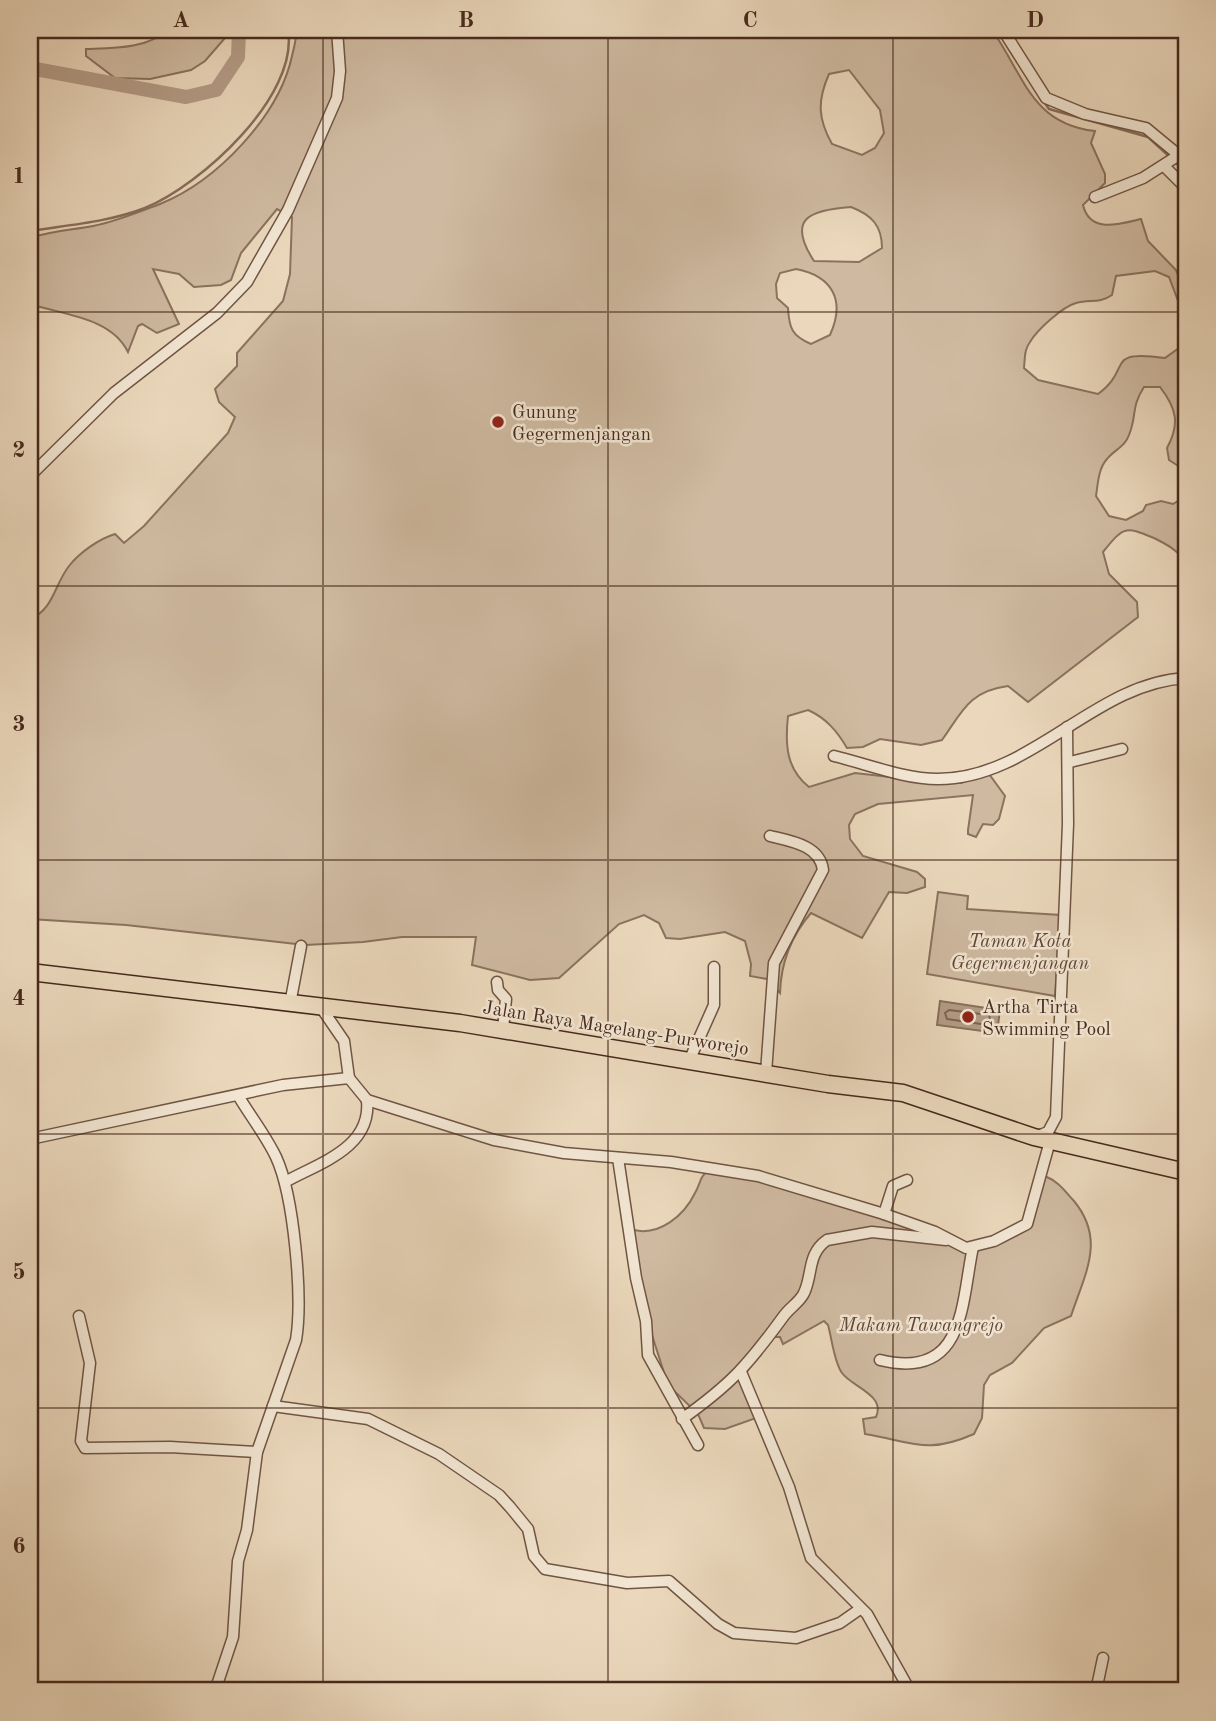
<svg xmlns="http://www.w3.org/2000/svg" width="1216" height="1721" font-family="'Old Standard TT',serif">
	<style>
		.green { fill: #cfbaa1; stroke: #8b725e; stroke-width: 2; fill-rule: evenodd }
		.water { fill: #b39c86; stroke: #886e5c; stroke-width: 2 }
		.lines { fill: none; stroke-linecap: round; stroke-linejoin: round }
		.shore { stroke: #7d6251; stroke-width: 2 }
		.stream { stroke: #886e5c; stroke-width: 2.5 }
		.river { stroke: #b39c86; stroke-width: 14 }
		.minor-casing { stroke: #705544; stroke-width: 13 }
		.primary-casing { stroke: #47291c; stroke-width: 19 }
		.minor { stroke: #f2e6d3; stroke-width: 10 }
		.primary { stroke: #ebd8bc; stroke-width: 16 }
		.grid { fill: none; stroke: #47291c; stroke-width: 2; stroke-opacity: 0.55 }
		.poi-dot { fill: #8f2418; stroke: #f2e6d3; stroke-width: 2.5 }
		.labels { text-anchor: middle; stroke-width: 5; stroke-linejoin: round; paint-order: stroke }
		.poi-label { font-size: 19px; fill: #47291c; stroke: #f2e6d3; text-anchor: start }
		.park-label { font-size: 19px; font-style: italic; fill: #624637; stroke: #f2e6d3 }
		.street-label { font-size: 19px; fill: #47291c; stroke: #f2e6d3 }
		.neatline { fill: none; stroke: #47291c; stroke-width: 2.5 }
		.grid-label { font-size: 23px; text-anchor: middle; font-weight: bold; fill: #47291c }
	</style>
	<rect width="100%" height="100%" fill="#ebd8bc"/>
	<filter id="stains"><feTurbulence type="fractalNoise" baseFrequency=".00286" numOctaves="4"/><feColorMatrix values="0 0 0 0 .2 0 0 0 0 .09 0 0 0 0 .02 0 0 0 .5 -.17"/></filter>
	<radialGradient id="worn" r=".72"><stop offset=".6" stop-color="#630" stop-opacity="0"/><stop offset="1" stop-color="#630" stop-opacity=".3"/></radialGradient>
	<g class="green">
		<path d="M167,30H232L205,61L191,70L150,79L115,78L86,56V49C111,48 148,49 167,30Z"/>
		<path d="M296,30H992C1024,75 1031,124 1095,131L1091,143L1105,174V183L1083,205C1090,234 1119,224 1141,219L1148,241L1176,270L1186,294V322L1169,277L1155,271L1116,276L1112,295C1099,304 1090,299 1076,303C1062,307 1037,330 1030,342C1024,350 1025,359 1024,368L1038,380L1098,394C1133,369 1103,349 1165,358L1186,343V471L1169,460L1167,448C1180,424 1177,409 1160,387H1144C1131,407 1137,415 1129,435C1125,447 1114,450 1107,459C1098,469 1098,484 1096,496L1109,516L1126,520L1143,511L1146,505L1161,501L1173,504L1186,496V561C1175,549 1168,545 1154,538C1125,526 1124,526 1103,552L1109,574L1137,602L1138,617L1028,702L1008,686C969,691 962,712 942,740L921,745L880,739L863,747L847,748C837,731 826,718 808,710L788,716C785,744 786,769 809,787L855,773L933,782L961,783L989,774L1005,796L999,819L993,825L983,824L976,837L968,834V830L973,795L878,804L855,814L849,825L850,839L863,856L917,872L925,879V887L907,893L889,892L862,938L811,913C791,936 781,962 780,993L767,979L750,976L751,964L745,941L725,932L680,939L666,938L659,923L644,915L619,924L559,978L530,980L472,965L476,937H402L363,942L305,945L126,925L30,919V619C54,609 54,585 69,566C80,552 99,539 115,534L124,543L144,526L228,433L235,417L219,402L215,389L237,366V353L283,301L290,274L292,217L277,209L241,253L231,280L221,285L194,287L179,274L153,269L179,324L157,333L142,324L138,326L128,352C111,317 63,315 30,304V238C51,231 72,230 93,226C115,222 139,212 160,204C217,181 279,116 292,56C294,47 297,38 296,30ZM849,70L880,110L884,133L875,148L862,155L832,144C818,119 817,101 829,74ZM851,207C872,215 882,226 882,248L859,262L814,261C786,218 810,210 851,207ZM796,269C832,276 846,300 830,335L811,344C792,336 789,328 788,308L777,298L776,284L780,273Z"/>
		<polygon points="938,892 968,896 967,909 1061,915 1055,996 927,974"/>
		<path d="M709,1170L745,1176L976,1246L1031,1223C1038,1209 1035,1188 1045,1176C1059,1182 1064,1190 1074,1201C1106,1240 1085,1273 1071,1316L1044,1328L1012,1363L990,1375L984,1385L982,1418L974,1434C926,1455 913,1442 865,1434L863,1419L876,1417C886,1395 852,1387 842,1373C834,1362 832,1339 828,1325L824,1321L783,1344L780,1337H771L744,1376L759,1417L725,1429L704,1428L698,1414L668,1385L635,1282L634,1230C659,1236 684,1216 695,1193C701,1183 699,1177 709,1170Z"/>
	</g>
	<polygon class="water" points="940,1001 1000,1010 997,1033 937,1025"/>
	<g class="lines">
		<polygon class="shore" points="949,1010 989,1015 991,1023 988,1025 947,1019 945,1013"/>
		<g class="stream">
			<polyline points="1031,83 1049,109 1148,137 1170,157"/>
			<polyline points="1175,162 1186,172"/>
			<path d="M30,231C68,225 109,222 145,208C201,185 299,96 288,30"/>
		</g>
		<polyline class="river" points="30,68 186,97 216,90 238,57 239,30"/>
		<defs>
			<g id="minor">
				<polyline points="1003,30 1046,98 1085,114 1146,128 1186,161"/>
				<polyline points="1165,167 1186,188"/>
				<polyline points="1095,197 1143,178 1179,155"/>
				<polyline points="30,476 114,393 217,313 247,282 288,210 337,98 340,71 337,30"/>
				<path d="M834,756C867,764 904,779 938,779C1032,779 1094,683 1186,678"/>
				<polyline points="1070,762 1122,749"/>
				<polyline points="497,982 498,990 506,999 503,1029"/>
				<polyline points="290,1004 301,946"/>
				<polyline points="320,1006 344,1041 349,1078"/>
				<polyline points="689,1061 714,1005 714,967"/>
				<path d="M766,1073L774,963L823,870C820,845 790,841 770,836"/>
				<polyline points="1038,1136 1048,1132 1056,1117 1068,824 1067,727"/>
				<polyline points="30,1139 283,1085 349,1078 367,1100 494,1140 564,1153 671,1162 758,1176 884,1214 935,1232 966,1248 994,1241 1027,1224 1050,1141"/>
				<polyline points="618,1158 636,1278 646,1321 648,1355 698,1445"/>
				<path d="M285,1182C319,1163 372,1148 367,1100"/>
				<polyline points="884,1214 893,1186 907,1180"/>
				<polyline points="79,1316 90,1363 81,1441 85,1448 170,1447 257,1452"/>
				<path d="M880,1360C966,1381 961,1303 973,1247"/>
				<polyline points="741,1372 789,1487 811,1558 867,1614 910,1691"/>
				<polyline points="273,1406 368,1419 439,1454 499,1495 510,1507 528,1529 534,1556 545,1569 627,1583 669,1581 718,1624 734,1633 796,1638 840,1623 860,1609"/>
				<path d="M682,1419C731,1384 748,1365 783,1317C789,1308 800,1302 804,1293C813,1274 807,1254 827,1240L872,1232L946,1240"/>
				<path d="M215,1691L233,1637L238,1561L247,1530L257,1452L296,1340C303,1298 294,1196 276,1157C266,1136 251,1117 239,1097"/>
				<polyline points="1096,1691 1103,1658"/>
			</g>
			<polyline id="primary" points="30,972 460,1023 828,1084 903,1093 1034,1137 1186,1172"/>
		</defs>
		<use href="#minor" class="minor-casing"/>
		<use href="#primary" class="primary-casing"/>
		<use href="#minor" class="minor"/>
		<use href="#primary" class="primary"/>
	</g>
	<path class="grid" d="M323,30V1691M608,30V1691M893,30V1691M30,312H1186M30,586H1186M30,860H1186M30,1134H1186M30,1408H1186"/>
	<g class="poi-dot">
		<circle cx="498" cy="422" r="7"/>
		<circle cx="968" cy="1017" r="7"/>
	</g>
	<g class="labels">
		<g class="poi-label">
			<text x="512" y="418">Gunung<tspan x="512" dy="22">Gegermenjangan</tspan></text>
			<text x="982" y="1013">Artha Tirta<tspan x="982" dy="22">Swimming Pool</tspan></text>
		</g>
		<g class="park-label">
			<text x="1020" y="947">Taman Kota<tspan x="1020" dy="22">Gegermenjangan</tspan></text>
			<text x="921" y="1331">Makam Tawangrejo</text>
		</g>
		<g class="street-label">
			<text transform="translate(616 1027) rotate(9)" y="7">Jalan Raya Magelang-Purworejo</text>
		</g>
	</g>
	<rect width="1216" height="1721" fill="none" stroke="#ebd8bc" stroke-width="77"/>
	<rect x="38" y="38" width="1140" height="1644" class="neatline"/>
	<g class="grid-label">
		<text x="181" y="27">A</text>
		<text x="466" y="27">B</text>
		<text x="750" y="27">C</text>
		<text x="1035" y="27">D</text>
		<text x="19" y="183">1</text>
		<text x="19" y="457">2</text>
		<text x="19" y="731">3</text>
		<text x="19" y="1005">4</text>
		<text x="19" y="1279">5</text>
		<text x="19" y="1553">6</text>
	</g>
	<rect width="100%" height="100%" filter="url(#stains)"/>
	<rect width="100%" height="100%" fill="url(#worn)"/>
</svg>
